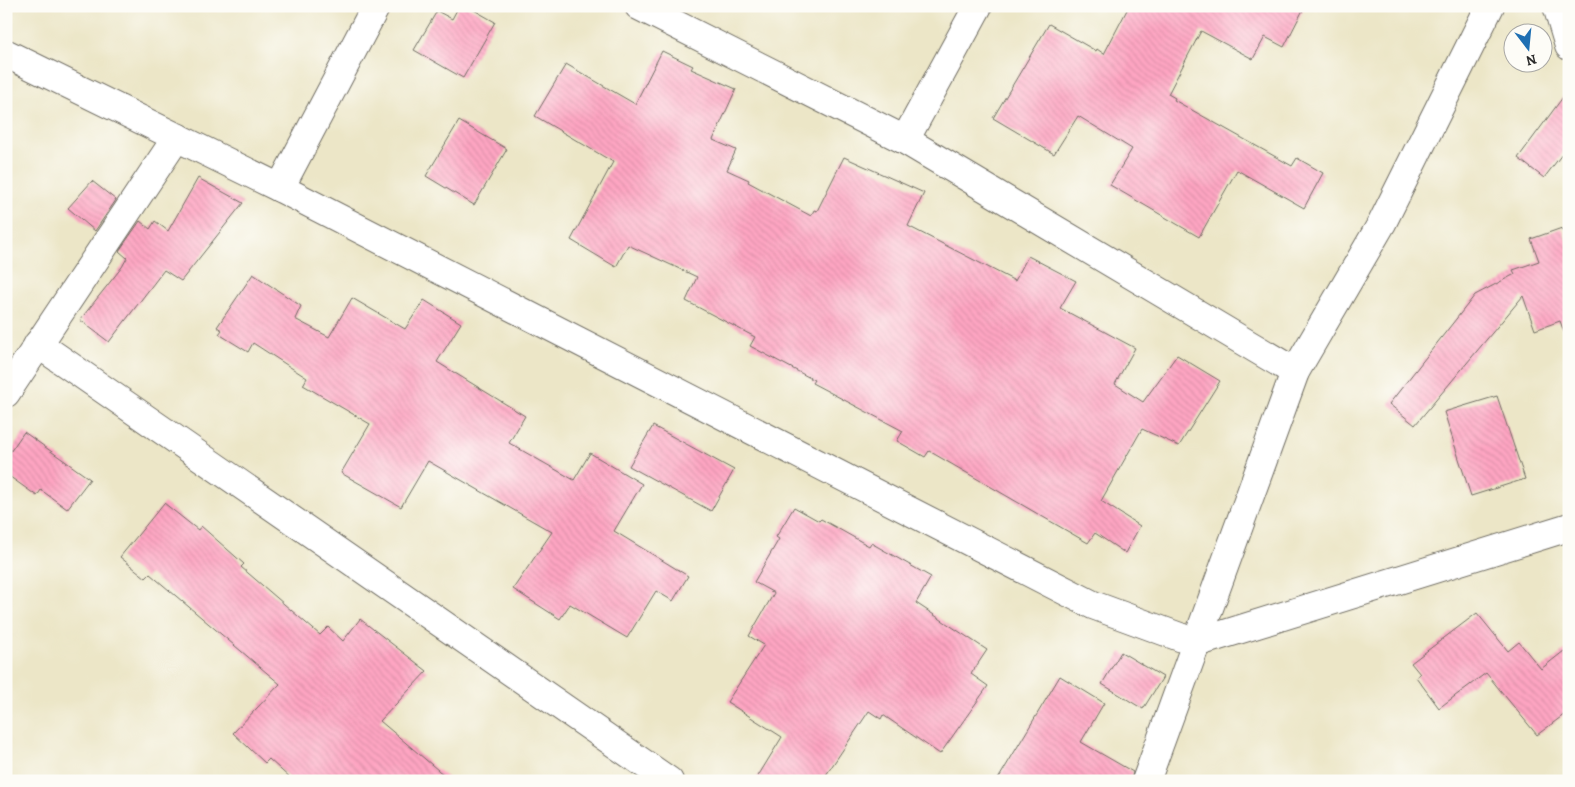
<svg xmlns="http://www.w3.org/2000/svg" width="1575" height="787" font-family="Alegreya,serif">
	<style>
		.building { fill: url(#building-back-hatch) }
		.lines { fill: none; stroke-linecap: round; stroke-linejoin: round }
		.minor-casing { stroke: #6f6c62; stroke-width: 30 }
		.minor { stroke: #fff; stroke-width: 28 }
	</style>
	<defs>
		<pattern id="building-back-hatch" width="6" height="6" patternUnits="userSpaceOnUse" patternTransform="scale(1.25)"><rect width="6" height="6" fill="#fea5c2"/><path d="M-1 5l2 2M0 0l6 6M5-1l2 2" fill="none" stroke="#da8ea7"/></pattern>
	</defs>
	<rect width="100%" height="100%" fill="#fdfcf7"/>
	<filter id="ink" filterUnits="userSpaceOnUse"><feTurbulence type="fractalNoise" baseFrequency=".02" numOctaves="2"/><feDisplacementMap in="SourceGraphic" scale="10" xChannelSelector="R" yChannelSelector="G"/><feConvolveMatrix kernelMatrix="1 2 1 2 8 2 1 2 1" color-interpolation-filters="sRGB"/></filter>
	<filter id="wash" filterUnits="userSpaceOnUse"><feTurbulence type="fractalNoise" baseFrequency=".0096" numOctaves="4" result="noise"/><feDisplacementMap in="SourceGraphic" scale="20" xChannelSelector="R" yChannelSelector="G"/><feGaussianBlur stdDeviation="1.12" result="paint"/><feColorMatrix in="noise" values="0 0 0 0 0 0 0 0 0 0 0 0 0 0 0 0 0 1.4 0 .05"/><feComposite in="paint" operator="in"/></filter>
	<g filter="url(#wash)">
		<rect width="100%" height="100%" fill="#ece6c7"/>
		<g id="blocks">
			<g class="building">
				<polygon points="459,6 467,6 495,22 463,78 414,50 437,11 452,19"/>
				<polygon points="1129,6 1305,6 1284,47 1265,37 1253,59 1201,31 1168,94 1175,98 1174,100 1292,166 1297,158 1323,173 1304,208 1237,170 1199,237 1110,185 1132,149 1078,116 1054,154 993,118 1049,24 1096,51 1097,49 1104,54"/>
				<polygon points="662,51 693,66 691,69 736,89 713,140 736,150 727,170 749,180 748,182 811,216 814,210 817,211 844,157 924,193 908,226 1015,281 1028,256 1076,281 1060,308 1135,348 1115,384 1143,402 1177,355 1220,381 1179,446 1142,429 1101,501 1140,526 1125,553 1095,533 1088,543 929,451 925,457 897,441 903,431 812,383 814,380 750,346 755,337 686,301 697,277 628,245 616,267 571,240 613,162 535,116 566,64 635,104"/>
				<polygon points="1569,89 1569,145 1544,178 1518,158"/>
				<polygon points="459,121 507,149 474,205 426,176"/>
				<polygon points="198,178 243,203 181,281 164,270 109,342 80,320 122,267 127,258 119,251 140,221 150,229 155,221 168,231"/>
				<polygon points="92,181 116,200 95,231 68,208"/>
				<polygon points="1562,228 1569,247 1569,331 1564,332 1560,321 1535,330 1523,296 1415,425 1389,404 1475,295 1515,274 1513,270 1539,261 1531,239"/>
				<polygon points="253,274 301,306 295,319 329,337 352,298 405,329 424,300 461,323 437,362 525,416 509,443 574,480 590,453 642,484 614,531 688,576 673,601 656,591 627,638 570,604 560,619 513,589 552,532 428,461 401,507 341,473 370,424 303,385 307,378 253,343 248,352 219,334 222,330 217,327"/>
				<polygon points="1497,396 1525,479 1471,496 1444,412"/>
				<polygon points="653,426 734,470 711,511 629,466"/>
				<polygon points="24,432 90,479 67,509 41,490 37,496 6,474 6,458"/>
				<polygon points="164,503 198,530 201,526 244,564 241,567 320,635 328,627 343,641 360,619 427,671 380,721 451,781 293,781 269,759 265,763 233,733 280,684 150,574 146,578 120,557"/>
				<polygon points="794,507 819,521 821,519 869,546 871,543 931,577 916,603 987,650 971,674 988,686 940,754 883,715 881,719 869,711 822,781 755,781 782,737 727,702 764,645 749,636 774,593 754,582 779,539 776,537"/>
				<polygon points="1477,613 1508,651 1519,642 1541,669 1569,647 1569,711 1537,735 1486,673 1439,708 1416,677 1420,674 1411,663"/>
				<polygon points="1121,652 1163,677 1143,709 1102,684"/>
				<polygon points="1060,676 1104,703 1081,742 1133,772 1131,781 997,781"/>
			</g>
		</g>
	</g>
	<g filter="url(#ink)">
		<use href="#blocks" fill-opacity="0" stroke="#6f6c62" stroke-width="1"/>
		<g class="lines">
			<defs>
				<g id="minor">
					<polyline points="639,6 905,140 1295,372"/>
					<polyline points="1557,6 1569,46"/>
					<polyline points="7,54 280,188 1093,605 1196,643 1569,527"/>
					<polyline points="905,140 978,6"/>
					<polyline points="280,188 376,6"/>
					<polyline points="38,344 669,781"/>
					<polyline points="6,393 177,137"/>
					<polyline points="1146,781 1295,372 1382,223 1490,6"/>
				</g>
			</defs>
			<use href="#minor" class="minor-casing"/>
			<use href="#minor" class="minor"/>
		</g>
	</g>
	<rect width="1575" height="787" fill="none" stroke="#fdfcf7" stroke-width="25"/>
	<g transform="translate(1528 48) rotate(164)"><circle r="24" fill="#fdfcf7" stroke="#a9a8a5"/>
	<path d="M0-4L9 19L0 12L-9 19Z" fill="#1f6fb2"/>
	<text y="-8" font-size="14" font-weight="bold" text-anchor="middle" fill="#2b2b2b">N</text>
	</g>
</svg>
